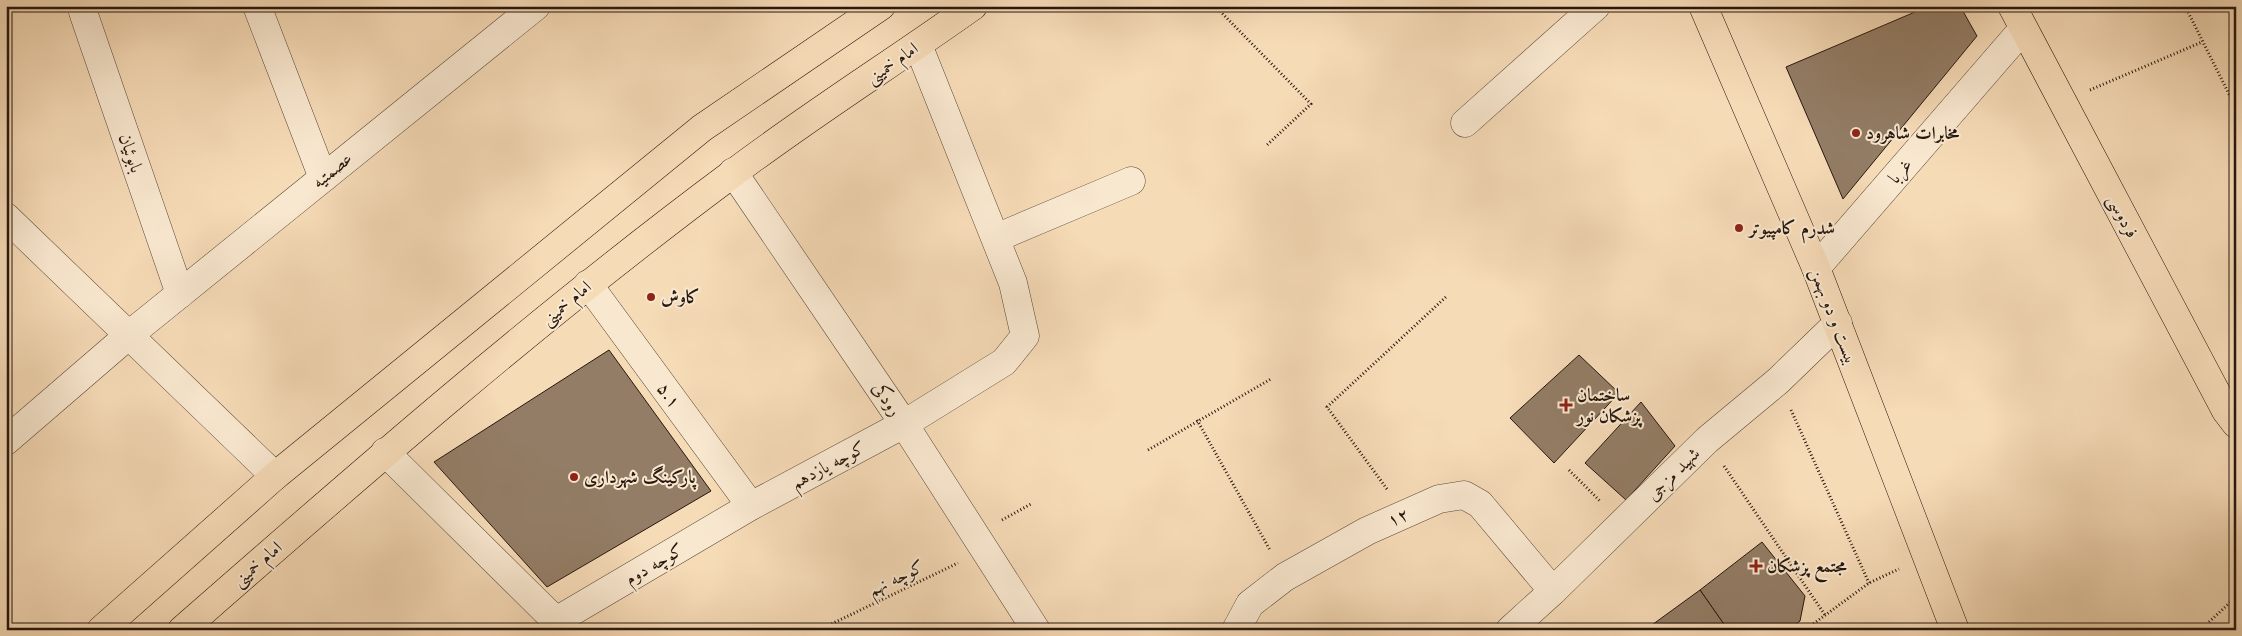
<svg xmlns="http://www.w3.org/2000/svg" width="2242" height="636" font-family="'Old Standard TT',Amiri,serif">
	<style>
		.building { fill: #937d66; stroke: #27170e }
		.lines { fill: none; stroke-linecap: round; stroke-linejoin: round }
		.minor-casing { stroke: #5b4838; stroke-width: 29 }
		.major-casing { stroke: #27170e; stroke-width: 29 }
		.path { stroke: #27170e; stroke-width: 3; stroke-dasharray: 1 2.5; stroke-linecap: butt }
		.minor { stroke: #f9e8d0; stroke-width: 28 }
		.major { stroke: #f6dbb7; stroke-width: 28 }
		.poi-dot { fill: #8f2418; stroke: #f9e8d0; stroke-width: 2 }
		.labels { text-anchor: middle; stroke-width: 4; stroke-linejoin: round; paint-order: stroke }
		.street-label { font-size: 18px; fill: #27170e; stroke: #f9e8d0 }
		.poi-label { font-size: 18px; font-weight: bold; fill: #27170e; stroke: #f9e8d0; text-anchor: start }
	</style>
	<rect width="100%" height="100%" fill="#f6dbb7"/>
	<filter id="stains"><feTurbulence type="fractalNoise" baseFrequency=".004" numOctaves="4"/><feColorMatrix values="0 0 0 0 .2 0 0 0 0 .09 0 0 0 0 .02 0 0 0 .5 -.17"/></filter>
	<radialGradient id="worn" r=".72"><stop offset=".6" stop-color="#630" stop-opacity="0"/><stop offset="1" stop-color="#630" stop-opacity=".3"/></radialGradient>
	<g class="building">
		<polygon points="1929,6 1960,6 1977,36 1843,199 1786,67"/>
		<polygon points="609,350 711,491 547,587 434,462"/>
		<polygon points="1579,355 1619,393 1554,463 1510,418"/>
		<polygon points="1641,402 1675,446 1626,500 1585,463"/>
		<polygon points="1762,542 1805,596 1800,621 1789,630 1728,630 1700,590"/>
		<polygon points="1700,590 1728,630 1645,630"/>
	</g>
	<g class="lines">
		<defs>
			<g id="minor">
				<polyline points="257,6 323,178"/>
				<polyline points="83,12 180,294"/>
				<polyline points="1465,123 1596,6"/>
				<polyline points="733,172 904,424 1036,630"/>
				<polyline points="6,217 275,476"/>
				<polyline points="996,238 1131,181"/>
				<polyline points="1816,268 2023,29"/>
				<polyline points="588,284 751,506"/>
				<polyline points="6,441 129,335 536,6"/>
				<polyline points="385,452 565,630"/>
				<polyline points="556,621 751,506 904,424 1004,362 1025,336 1013,283 918,45"/>
				<polyline points="1236,630 1250,604 1285,577 1367,531 1439,499 1464,495 1480,504 1553,591"/>
				<polyline points="1510,630 1553,591 1707,440 1778,381 1838,323"/>
			</g>
			<g id="major">
				<polyline points="1703,6 1816,268 1955,630"/>
				<polyline points="2012,6 2226,411 2236,424"/>
				<polyline points="101,630 275,476 702,128 881,6"/>
				<path d="M182,630C361,473 541,316 732,174C810,115 893,63 973,6"/>
			</g>
		</defs>
		<use href="#minor" class="minor-casing"/>
		<use href="#major" class="major-casing"/>
		<g class="path">
			<polyline points="1215,6 1311,104 1267,145"/>
			<polyline points="2185,6 2236,108"/>
			<polyline points="2090,90 2202,42"/>
			<polyline points="1791,410 1869,583"/>
			<polyline points="1197,420 1270,550"/>
			<polyline points="1148,450 1271,379"/>
			<polyline points="1724,466 1825,615"/>
			<polyline points="1569,470 1600,501"/>
			<polyline points="1387,489 1327,407 1447,296"/>
			<polyline points="1002,520 1031,504"/>
			<polyline points="2209,622 2236,597"/>
			<polyline points="819,630 958,563"/>
			<polyline points="1805,630 1869,583 1899,569"/>
		</g>
		<use href="#minor" class="minor"/>
		<use href="#major" class="major"/>
	</g>
	<g class="poi-dot">
		<circle cx="1856" cy="133" r="5"/>
		<circle cx="1739" cy="228" r="5"/>
		<circle cx="651" cy="297" r="5"/>
		<path d="M1563.5 397.5h5v5h5v5h-5v5h-5v-5h-5v-5h5z"/>
		<circle cx="574" cy="477" r="5"/>
		<path d="M1753.5 558.5h5v5h5v5h-5v5h-5v-5h-5v-5h5z"/>
	</g>
	<g class="labels">
		<g class="street-label">
			<text transform="translate(892 63) rotate(-35)" y="6">امام خمینی</text>
			<text transform="translate(131 153) rotate(71)" y="6">بابوئیان</text>
			<text transform="translate(332 170) rotate(-39)" y="6">عصمتیه</text>
			<text transform="translate(1900 171) rotate(-49)" y="6">غربا</text>
			<text transform="translate(2123 216) rotate(62)" y="6">فردوسی</text>
			<text transform="translate(566 303) rotate(-40)" y="6">امام خمینی</text>
			<text transform="translate(1834 316) rotate(69)" y="6">بیست و دو بهمن</text>
			<text transform="translate(669 395) rotate(54)" y="6">۵.۱</text>
			<text transform="translate(887 399) rotate(56)" y="6">رودکی</text>
			<text transform="translate(828 465) rotate(-28)" y="6">کوچه یازدهم</text>
			<text transform="translate(1673 474) rotate(-45)" y="6">شهید مزجی</text>
			<text transform="translate(1398 517) rotate(-24)" y="6">۱۲</text>
			<text transform="translate(257 564) rotate(-41)" y="6">امام خمینی</text>
			<text transform="translate(654 564) rotate(-30)" y="6">کوچه دوم</text>
			<text transform="translate(896 578) rotate(-26)" y="6">کوچه نهم</text>
		</g>
		<g class="poi-label">
			<text x="1866" y="139">مخابرات شاهرود</text>
			<text x="1749" y="234">شدرم کامپیوتر</text>
			<text x="661" y="303">کاوش</text>
			<text x="1577" y="401">ساختمان<tspan x="1577" dy="21">پزشکان نور</tspan></text>
			<text x="584" y="483">پارکینگ شهرداری</text>
			<text x="1767" y="572">مجتمع پزشکان</text>
		</g>
	</g>
	<rect width="2242" height="636" fill="none" stroke="#f6dbb7" stroke-width="25"/>
	<rect x="8" y="8" width="2227" height="621" fill="none" stroke="#27170e" stroke-width="2.5"/>
	<rect x="12" y="12" width="2217" height="611" fill="none" stroke="#27170e"/>
	<rect width="100%" height="100%" filter="url(#stains)"/>
	<rect width="100%" height="100%" fill="url(#worn)"/>
</svg>
